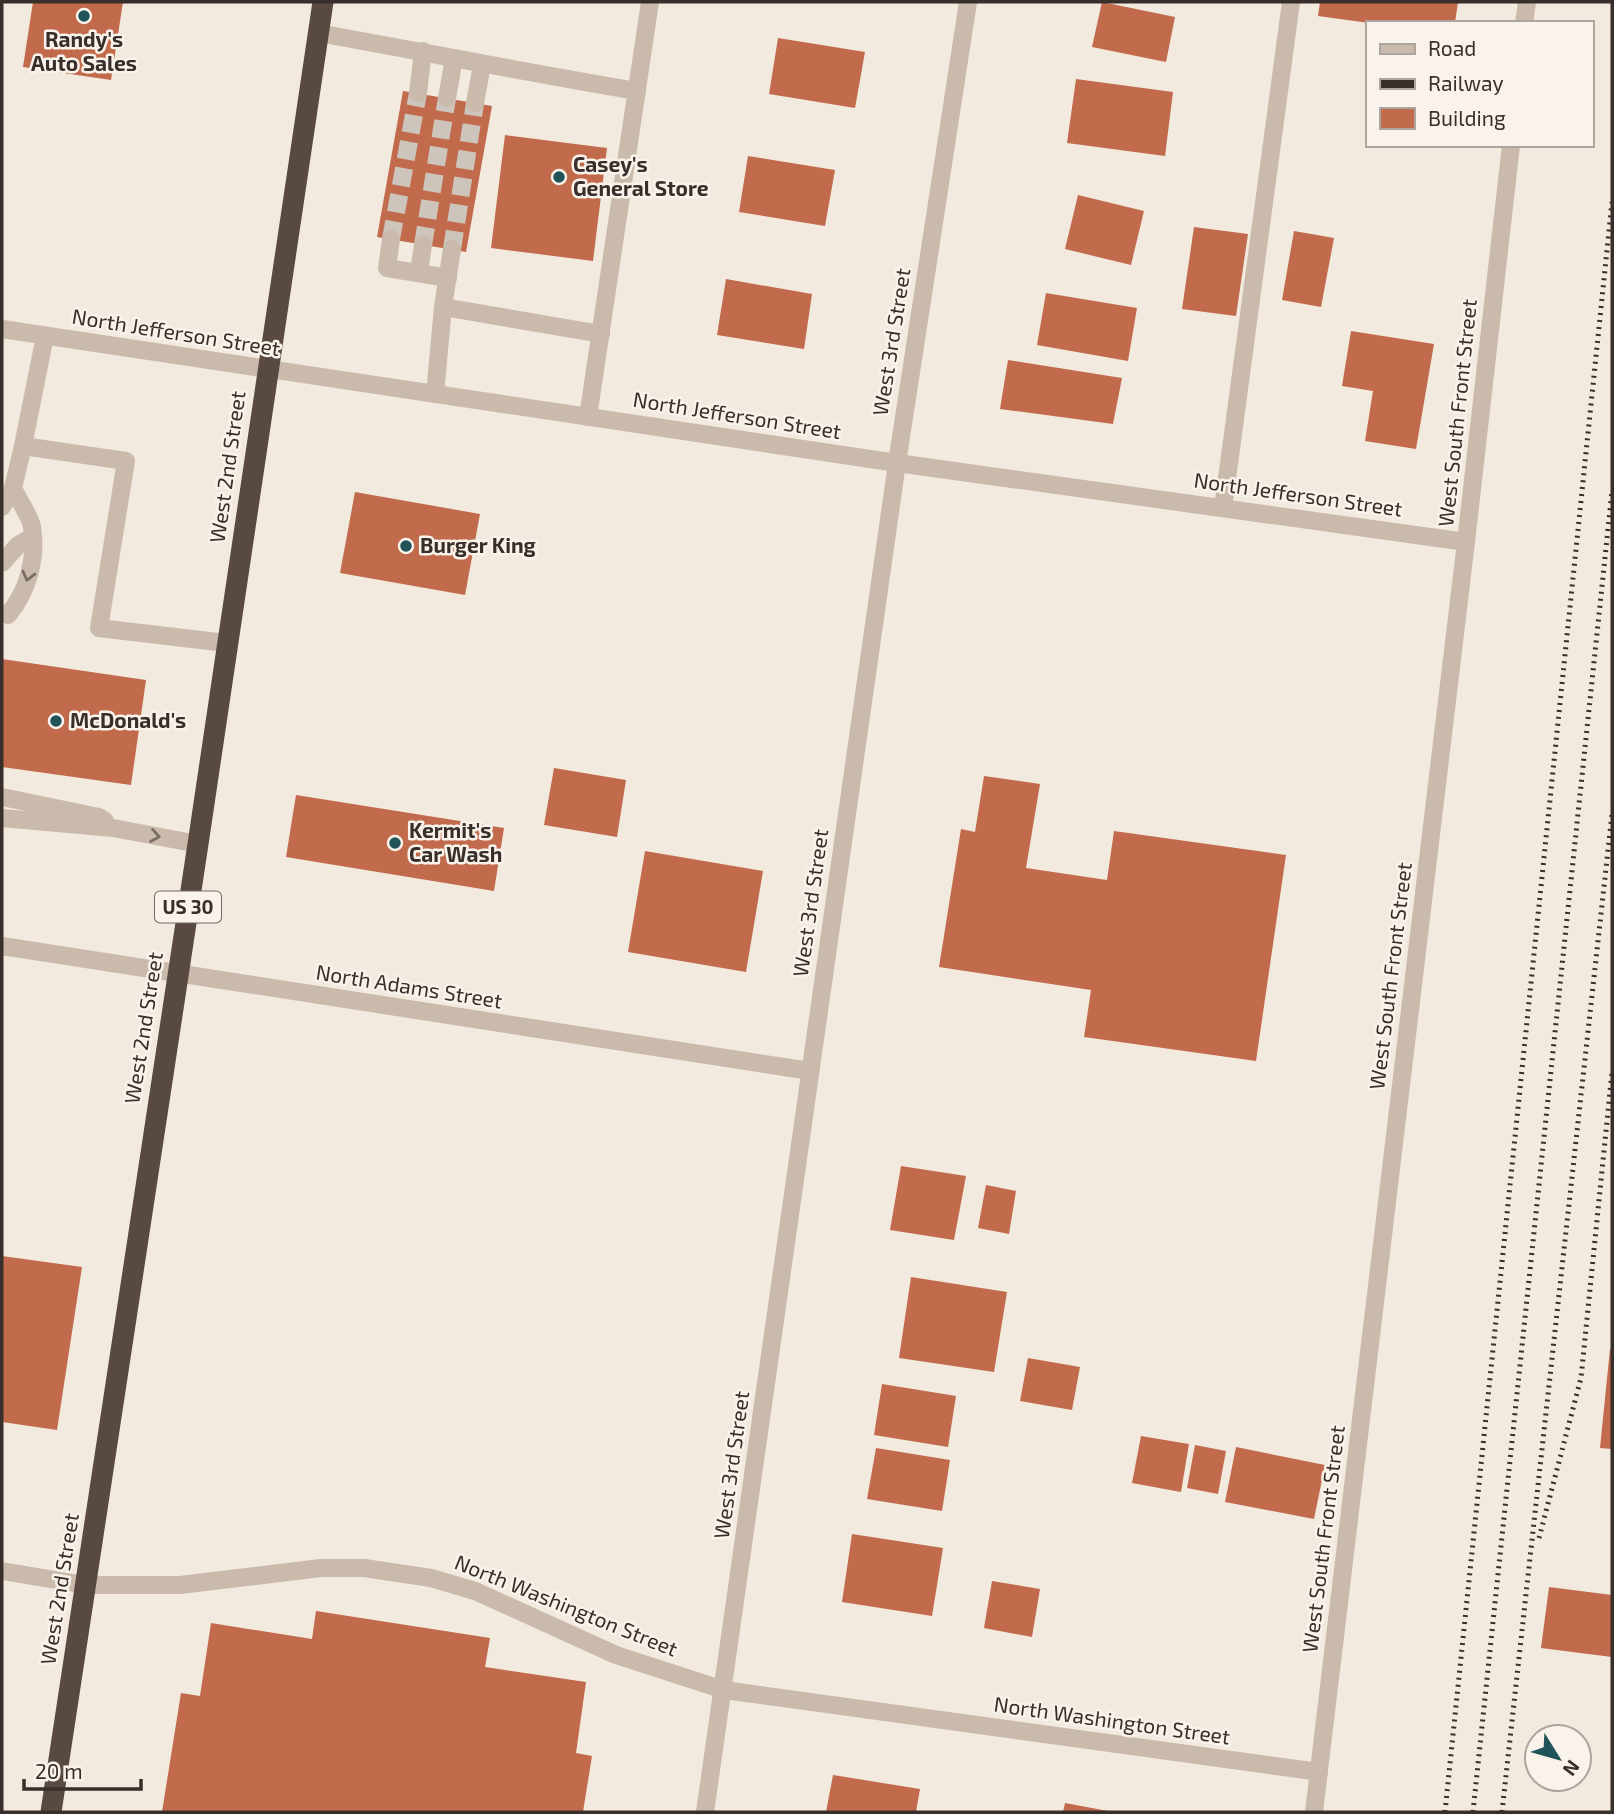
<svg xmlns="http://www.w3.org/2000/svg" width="1614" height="1814" font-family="'Exo 2',sans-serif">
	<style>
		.building { fill: #c26b4c }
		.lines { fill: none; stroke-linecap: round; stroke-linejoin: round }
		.minor-tunnel { stroke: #cdc4bb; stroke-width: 18; stroke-dasharray: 18 9; stroke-linecap: butt }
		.minor { stroke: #cabaab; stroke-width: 18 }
		.highway { stroke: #584941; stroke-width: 21 }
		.rail { stroke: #382e2a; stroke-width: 5; stroke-dasharray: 2 5; stroke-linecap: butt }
		.oneway { stroke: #7a6d64 }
		.poi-dot { fill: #205458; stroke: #faf3eb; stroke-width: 2.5 }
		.labels { text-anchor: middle; stroke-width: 5; stroke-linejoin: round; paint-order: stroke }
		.shield { fill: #faf3eb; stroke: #726964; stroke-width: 2 }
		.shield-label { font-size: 19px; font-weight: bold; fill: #382e2a }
		.poi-label { font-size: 21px; font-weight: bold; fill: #382e2a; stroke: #faf3eb; text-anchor: start }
		.street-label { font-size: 21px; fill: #382e2a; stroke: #faf3eb }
	</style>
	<rect width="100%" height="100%" fill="#f2e9df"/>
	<g class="building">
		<polygon points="33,2 123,2 111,80 23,67"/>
		<polygon points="1102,2 1175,17 1166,62 1092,47"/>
		<polygon points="1320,2 1458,2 1455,23 1369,23 1318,16"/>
		<polygon points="778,38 865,52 855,108 769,94"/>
		<polygon points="1076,79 1173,92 1165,156 1067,143"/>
		<polygon points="403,91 492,106 466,252 377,237"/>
		<polygon points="505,135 607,148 593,261 491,248"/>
		<polygon points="748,156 835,170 825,226 739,212"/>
		<polygon points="1078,195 1144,211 1131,265 1065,249"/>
		<polygon points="1194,227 1248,234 1236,316 1182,309"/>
		<polygon points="1294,231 1334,238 1321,307 1282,300"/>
		<polygon points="726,279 812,294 804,349 717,335"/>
		<polygon points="1046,293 1137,308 1128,361 1037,345"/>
		<polygon points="1351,331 1434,344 1416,449 1365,441 1373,391 1342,386"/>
		<polygon points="1008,360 1122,378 1113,424 1000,409"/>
		<polygon points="355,492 480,514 465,595 340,573"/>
		<polygon points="2,659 146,680 131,785 2,767"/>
		<polygon points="554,768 626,780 617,837 544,825"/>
		<polygon points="984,776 1040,784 1026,868 1107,880 1114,831 1286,855 1256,1061 1084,1037 1091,990 939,967 961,829 975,832"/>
		<polygon points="296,795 504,828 494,891 286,857"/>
		<polygon points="645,851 763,871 746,972 628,952"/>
		<polygon points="901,1166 966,1176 954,1240 890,1230"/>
		<polygon points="986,1185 1016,1191 1009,1234 978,1228"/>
		<polygon points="2,1256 82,1267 57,1430 2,1422"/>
		<polygon points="911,1277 1007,1292 994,1372 899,1358"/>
		<polygon points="1610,1349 1612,1349 1612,1449 1600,1448"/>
		<polygon points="1028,1358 1080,1367 1072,1410 1020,1401"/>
		<polygon points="882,1384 956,1396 948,1447 874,1435"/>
		<polygon points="1141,1436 1189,1444 1181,1492 1132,1483"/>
		<polygon points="1195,1445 1226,1451 1218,1494 1187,1488"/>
		<polygon points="1236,1447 1325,1465 1314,1519 1225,1502"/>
		<polygon points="876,1448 950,1460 942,1511 867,1499"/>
		<polygon points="852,1534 943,1548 932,1616 842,1602"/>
		<polygon points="992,1581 1040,1589 1032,1637 984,1628"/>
		<polygon points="1549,1587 1612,1595 1612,1657 1541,1648"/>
		<polygon points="316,1611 490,1638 485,1667 586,1682 576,1753 592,1756 583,1812 162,1812 181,1693 200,1696 211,1623 312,1639"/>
		<polygon points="833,1775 920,1789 916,1812 826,1812"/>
		<polygon points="1065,1803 1108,1811 1108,1812 1063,1812"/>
	</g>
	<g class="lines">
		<g class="minor-tunnel">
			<polyline points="391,239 418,93"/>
			<polyline points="423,245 447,98"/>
			<polyline points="452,249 475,103"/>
		</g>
		<g class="minor">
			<polyline points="1524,23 1527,2"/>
			<path d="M318,33C424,52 530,73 637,91"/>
			<polyline points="418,93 423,51"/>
			<polyline points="447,98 454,58"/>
			<polyline points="475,103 482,65"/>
			<polyline points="391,239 387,268 448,278"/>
			<polyline points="419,272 423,245"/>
			<polyline points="443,307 601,334"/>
			<polyline points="2,329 897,463 1466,542"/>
			<polyline points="45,336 23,446 126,461 99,628 226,643"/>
			<polyline points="435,394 443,307 452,249"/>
			<polyline points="588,417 650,2"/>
			<polyline points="2,507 13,488 23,446"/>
			<polyline points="1223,508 1291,2"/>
			<polyline points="2,563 18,545 32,537"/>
			<path d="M8,615C28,591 37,558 32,527C30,515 18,500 13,488"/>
			<polyline points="2,797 99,817 105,821"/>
			<polyline points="2,818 113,828 198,844"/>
			<polyline points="2,946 810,1071"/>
			<polyline points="2,1571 85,1585 180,1585 321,1568 364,1568 431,1578 475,1591 616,1655 724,1690 1319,1772"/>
			<polyline points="705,1812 897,463 968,2"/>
			<polyline points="1314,1812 1466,542 1511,145"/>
		</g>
		<polyline class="highway" points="51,1812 198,844 323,2"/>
		<g class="rail">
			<polyline points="1539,1538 1581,1378 1612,1072"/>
			<polyline points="1445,1812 1612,202"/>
			<polyline points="1473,1812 1612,491"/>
			<polyline points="1502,1812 1612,814"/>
		</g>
	</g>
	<defs><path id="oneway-chevron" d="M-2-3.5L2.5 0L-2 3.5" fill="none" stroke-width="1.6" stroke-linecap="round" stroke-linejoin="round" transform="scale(1.75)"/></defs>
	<g class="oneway">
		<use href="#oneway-chevron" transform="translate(28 576) rotate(104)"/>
		<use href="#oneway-chevron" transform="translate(155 836) rotate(10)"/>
	</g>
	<g class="poi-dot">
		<circle cx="84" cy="16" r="7"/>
		<circle cx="559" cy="177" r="7"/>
		<circle cx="406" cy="546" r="7"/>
		<circle cx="56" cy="721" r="7"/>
		<circle cx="395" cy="843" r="7"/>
	</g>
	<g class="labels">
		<rect class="shield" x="155" y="891.5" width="66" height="31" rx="5"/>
		<g class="shield-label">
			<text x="188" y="914">US 30</text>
		</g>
		<g class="poi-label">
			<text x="84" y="47" text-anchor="middle">Randy's<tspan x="84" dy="24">Auto Sales</tspan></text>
			<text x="573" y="172">Casey's<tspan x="573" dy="24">General Store</tspan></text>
			<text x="420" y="553">Burger King</text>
			<text x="70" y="728">McDonald's</text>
			<text x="409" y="838">Kermit's<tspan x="409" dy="24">Car Wash</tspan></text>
		</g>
		<g class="street-label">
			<text transform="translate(176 333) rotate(9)" y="7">North Jefferson Street</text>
			<text transform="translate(892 342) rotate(-81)" y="7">West 3rd Street</text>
			<text transform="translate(1458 413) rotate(-84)" y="7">West South Front Street</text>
			<text transform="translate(737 416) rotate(9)" y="7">North Jefferson Street</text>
			<text transform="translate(228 467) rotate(-82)" y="7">West 2nd Street</text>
			<text transform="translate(1298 495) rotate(8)" y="7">North Jefferson Street</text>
			<text transform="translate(811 903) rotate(-82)" y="7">West 3rd Street</text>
			<text transform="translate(1391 976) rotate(-83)" y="7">West South Front Street</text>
			<text transform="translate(409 987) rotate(9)" y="7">North Adams Street</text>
			<text transform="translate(144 1028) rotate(-81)" y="7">West 2nd Street</text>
			<text transform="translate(732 1465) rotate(-82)" y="7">West 3rd Street</text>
			<text transform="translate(1324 1539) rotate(-83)" y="7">West South Front Street</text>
			<text transform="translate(60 1589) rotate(-81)" y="7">West 2nd Street</text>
			<text transform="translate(566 1606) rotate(22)" y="7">North Washington Street</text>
			<text transform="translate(1112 1721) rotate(8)" y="7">North Washington Street</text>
		</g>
	</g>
	<rect width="1614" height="1814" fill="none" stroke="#382e2a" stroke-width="7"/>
	<rect x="1366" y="21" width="228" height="126" fill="#faf3eb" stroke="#aca49e" stroke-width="2"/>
	<rect x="1380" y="44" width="35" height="10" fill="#cabaab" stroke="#aca49e" stroke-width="2"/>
	<text x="1428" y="56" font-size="21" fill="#382e2a">Road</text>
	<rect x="1380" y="79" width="35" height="10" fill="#382e2a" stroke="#aca49e" stroke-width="2"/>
	<text x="1428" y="91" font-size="21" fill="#382e2a">Railway</text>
	<rect x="1380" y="108" width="35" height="21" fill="#c26b4c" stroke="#aca49e" stroke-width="2"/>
	<text x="1428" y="126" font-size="21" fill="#382e2a">Building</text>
	<g transform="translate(1558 1758) rotate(127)"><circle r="33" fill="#faf3eb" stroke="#aca49e" stroke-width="2"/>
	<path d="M0-5L12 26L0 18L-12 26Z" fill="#205458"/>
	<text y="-10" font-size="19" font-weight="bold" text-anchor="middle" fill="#382e2a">N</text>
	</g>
	<path d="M24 1779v10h117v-10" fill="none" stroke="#382e2a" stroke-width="3.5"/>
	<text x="35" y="1779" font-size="21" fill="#382e2a" stroke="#faf3eb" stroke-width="5" paint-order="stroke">20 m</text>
</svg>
